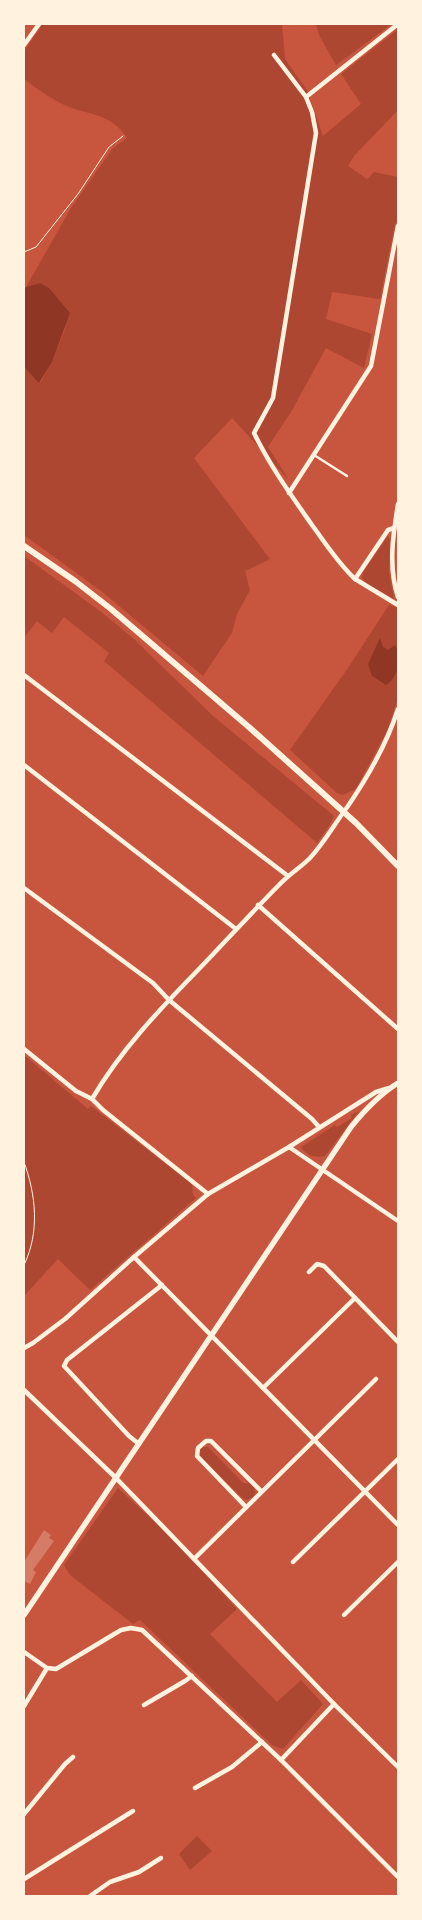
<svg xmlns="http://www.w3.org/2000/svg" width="422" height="1920" font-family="Roboto,sans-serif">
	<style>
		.green { fill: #ae4732 }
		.water { fill: #8f3625 }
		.building { fill: #d67c66 }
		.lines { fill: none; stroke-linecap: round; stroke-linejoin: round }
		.path { stroke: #fff3e0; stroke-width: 1 }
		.service { stroke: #fff3e0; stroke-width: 2.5 }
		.minor { stroke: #fff3e0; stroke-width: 4.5 }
		.tertiary { stroke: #fff3e0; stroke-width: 5.5 }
		.secondary { stroke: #fff3e0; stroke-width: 6 }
	</style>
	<rect width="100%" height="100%" fill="#c8553d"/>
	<g class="green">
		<path d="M43,24H282L285,59L307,90L323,136L361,104L341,74L398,29V110L354,156L348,166L367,179L374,172L398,177V220L395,224L380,299L332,292L326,319L372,334L364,368L326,348L291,412L268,447L289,480L232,418L194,458L270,559L245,571L250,590L237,614L232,633L203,676L101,591L24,535V367L40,383L52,362L66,326L40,283L26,287L71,208L113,148L127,138C111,112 84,115 60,103C47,96 35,87 24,79V51Z"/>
		<polygon points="316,24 392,24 336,65 319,35"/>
		<polygon points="388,536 390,540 389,571 394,599 366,583 362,578 363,572"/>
		<polygon points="24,556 100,611 133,638 213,716 334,816 329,826 317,843 104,661 109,653 64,617 52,633 37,621 24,638"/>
		<polygon points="389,605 398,608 398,698 388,729 356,789 343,795 337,793 290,750 348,668"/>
		<polygon points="24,1055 88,1109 91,1106 192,1184 193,1195 196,1198 90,1290 58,1259 24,1296"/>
		<path d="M359,1111L325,1156C315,1158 307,1156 301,1147L335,1125L337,1127L352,1118L351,1115Z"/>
		<path d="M203,1447H208L243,1483H250C255,1488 257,1491 253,1497L246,1500L242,1498L200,1456L199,1451Z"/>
		<polygon points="118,1488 173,1539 237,1609 210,1634 277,1702 301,1680 323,1704 283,1749 272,1745 140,1620 133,1624 70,1575 64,1565"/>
		<polygon points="197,1836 212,1851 190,1870 179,1854"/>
	</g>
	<g class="water">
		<polygon points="40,283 49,288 70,313 52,362 39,383 24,367 24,289 26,287"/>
		<path d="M380,638L383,647L388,650L395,645C403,657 398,678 386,685L372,676L368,664Z"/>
	</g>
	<polygon class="building" points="44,1530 51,1535 49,1538 54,1541 33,1570 36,1572 30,1584 24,1581 24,1562"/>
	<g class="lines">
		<g class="path">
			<polyline points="24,252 36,247 78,194 109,147 123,136"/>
			<path d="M24,1162C36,1195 40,1232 24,1265"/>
		</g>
		<polyline class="service" points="314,455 347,476"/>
		<g class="minor">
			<polyline points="24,45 39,24"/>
			<path d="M274,55L306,97L312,112L316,133L273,398L254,433C270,466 291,495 312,525C326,544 338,563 355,579L388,530L394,528"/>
			<polyline points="306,97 398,24"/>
			<polyline points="289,493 371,366 398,226"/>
			<path d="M398,504C393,535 388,567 398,597"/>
			<polyline points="355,579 398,605"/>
			<polyline points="24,675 288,876"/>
			<polyline points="24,765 236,929"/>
			<polyline points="24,888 153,983 169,1000 312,1119 319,1127"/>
			<polyline points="258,905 398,1029"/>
			<polyline points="24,1049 76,1091 92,1099 103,1110 208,1194"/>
			<path d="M92,1099C120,1051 159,1010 198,970C225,942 251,913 279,885C288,875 300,868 310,858C325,842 335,823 348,806C369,775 387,744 398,709"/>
			<polyline points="289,1147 398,1221"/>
			<polyline points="134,1257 398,1525"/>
			<polyline points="309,1272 317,1264 324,1266 398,1342"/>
			<polyline points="24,1348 33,1343 65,1319 134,1257 208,1194 289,1147 376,1092 389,1088"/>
			<polyline points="263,1388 355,1298"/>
			<polyline points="24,1390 116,1478 334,1704 398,1767"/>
			<polyline points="139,1444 129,1436 64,1366 67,1360 162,1285"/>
			<polyline points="246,1507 197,1456 198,1448 206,1441 211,1441 261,1491"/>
			<polyline points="194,1559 376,1379"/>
			<polyline points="293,1562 398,1459"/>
			<polyline points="344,1615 398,1562"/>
			<polyline points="24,1652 47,1668 56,1669 121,1630 131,1628 142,1630 281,1760 398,1877"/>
			<polyline points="144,1705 185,1681 192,1676"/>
			<polyline points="24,1706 47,1668"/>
			<polyline points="281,1760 334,1704"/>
			<polyline points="195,1788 232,1767 262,1742"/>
			<polyline points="24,1814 65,1764 73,1757"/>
			<polyline points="24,1879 133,1811"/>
			<polyline points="90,1896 110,1882 139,1872 161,1858"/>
		</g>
		<path class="tertiary" d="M24,1615L351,1127C364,1111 380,1094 398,1083"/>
		<polyline class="secondary" points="24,546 75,581 111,609 250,728 356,823 398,866"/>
	</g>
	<rect width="422" height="1920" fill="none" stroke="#fff3e0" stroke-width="50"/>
</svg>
